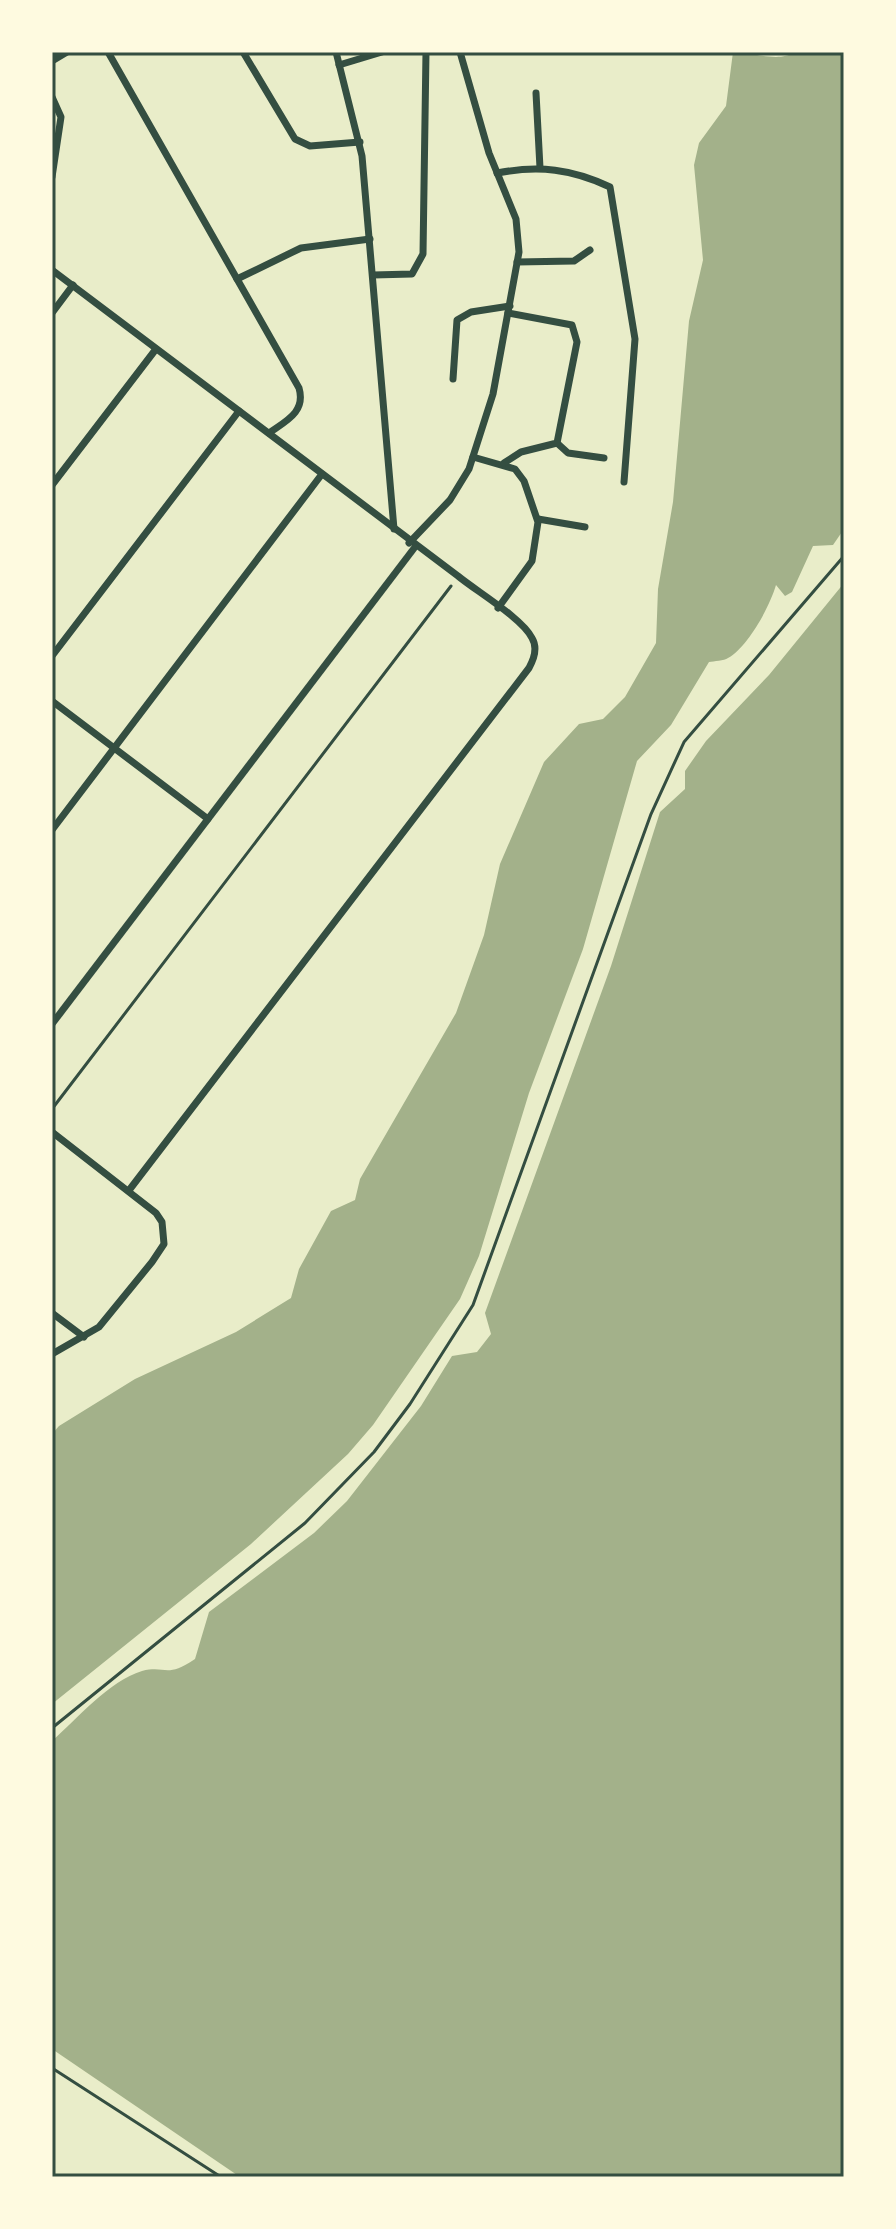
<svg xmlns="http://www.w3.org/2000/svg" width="896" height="2229" font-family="'Nunito Sans',sans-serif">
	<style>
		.water { fill: #a3b18a }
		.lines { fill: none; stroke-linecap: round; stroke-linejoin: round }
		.path { stroke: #344e41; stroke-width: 3 }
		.minor { stroke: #344e41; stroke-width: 7 }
		.neatline { fill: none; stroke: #344e41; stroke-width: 3 }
	</style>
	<rect width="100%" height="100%" fill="#e9edc9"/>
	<g class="water">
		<path d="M733,52C751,52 780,63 794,52H844V529L833,545L813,546L792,592L785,596L776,585C770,606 748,647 728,658C724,661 714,661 709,662L671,725L637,761L583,949L529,1093L479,1256L460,1299L373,1425L348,1454L251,1544L52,1704V1434L59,1426L135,1379L236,1332L291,1298L299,1269L331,1211L355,1200L360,1179L456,1013L484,935L500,864L544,762L579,724L603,719L625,697L656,643L658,589L673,502L689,321L703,260L694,165L699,143L726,106Z"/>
		<path d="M844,583V2177H240L52,2049V1741C77,1719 109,1681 142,1671C167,1665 165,1679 195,1659L209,1612L314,1533L347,1501L421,1406L452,1356L477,1352L491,1334L485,1313L611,966L660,812L685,789V771L706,741L769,675Z"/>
	</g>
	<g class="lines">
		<g class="path">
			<polyline points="52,1109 451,586"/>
			<polyline points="52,1728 305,1523 374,1452 410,1404 473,1305 651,814 684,742 844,556"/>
			<polyline points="52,2068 221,2177"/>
		</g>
		<g class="minor">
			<path d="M108,52L299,388C306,412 286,421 269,433"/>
			<polyline points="243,52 295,139 310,146 360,142"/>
			<polyline points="336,52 362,156 394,529"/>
			<polyline points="52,61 67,52"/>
			<polyline points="339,65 382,52"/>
			<polyline points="536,93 540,168"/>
			<polyline points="52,97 61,117 52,177"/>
			<path d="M497,173C539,165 572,169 610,187L635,339L624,482"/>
			<polyline points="517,262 574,261 590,250"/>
			<path d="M52,270L458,576C476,591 522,618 532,638C538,648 534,659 529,668L130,1189"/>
			<polyline points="373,275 412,274 423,254 426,52"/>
			<polyline points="237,279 301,248 370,239"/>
			<polyline points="52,313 73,285"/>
			<polyline points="453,379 457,320 471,312 510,306"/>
			<polyline points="557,443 568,453 604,458"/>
			<polyline points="473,457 515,469 524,481 538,522 532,561 498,608"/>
			<polyline points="504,463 521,452 557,443 577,342 572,325 508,313"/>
			<polyline points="52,485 156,349"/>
			<polyline points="538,519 585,527"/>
			<polyline points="409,543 450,500 469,469 493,394 519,252 516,219 489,153 460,52"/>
			<polyline points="52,656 239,411"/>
			<polyline points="52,701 208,819"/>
			<polyline points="52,830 322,474"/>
			<polyline points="52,1024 415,547"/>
			<polyline points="52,1132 156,1213 162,1222 164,1244 152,1262 99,1327 52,1354"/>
			<polyline points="52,1313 84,1337"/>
		</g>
	</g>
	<rect width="896" height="2229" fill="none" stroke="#fefae0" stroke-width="108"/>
	<rect x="54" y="54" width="788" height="2121" class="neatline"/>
</svg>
